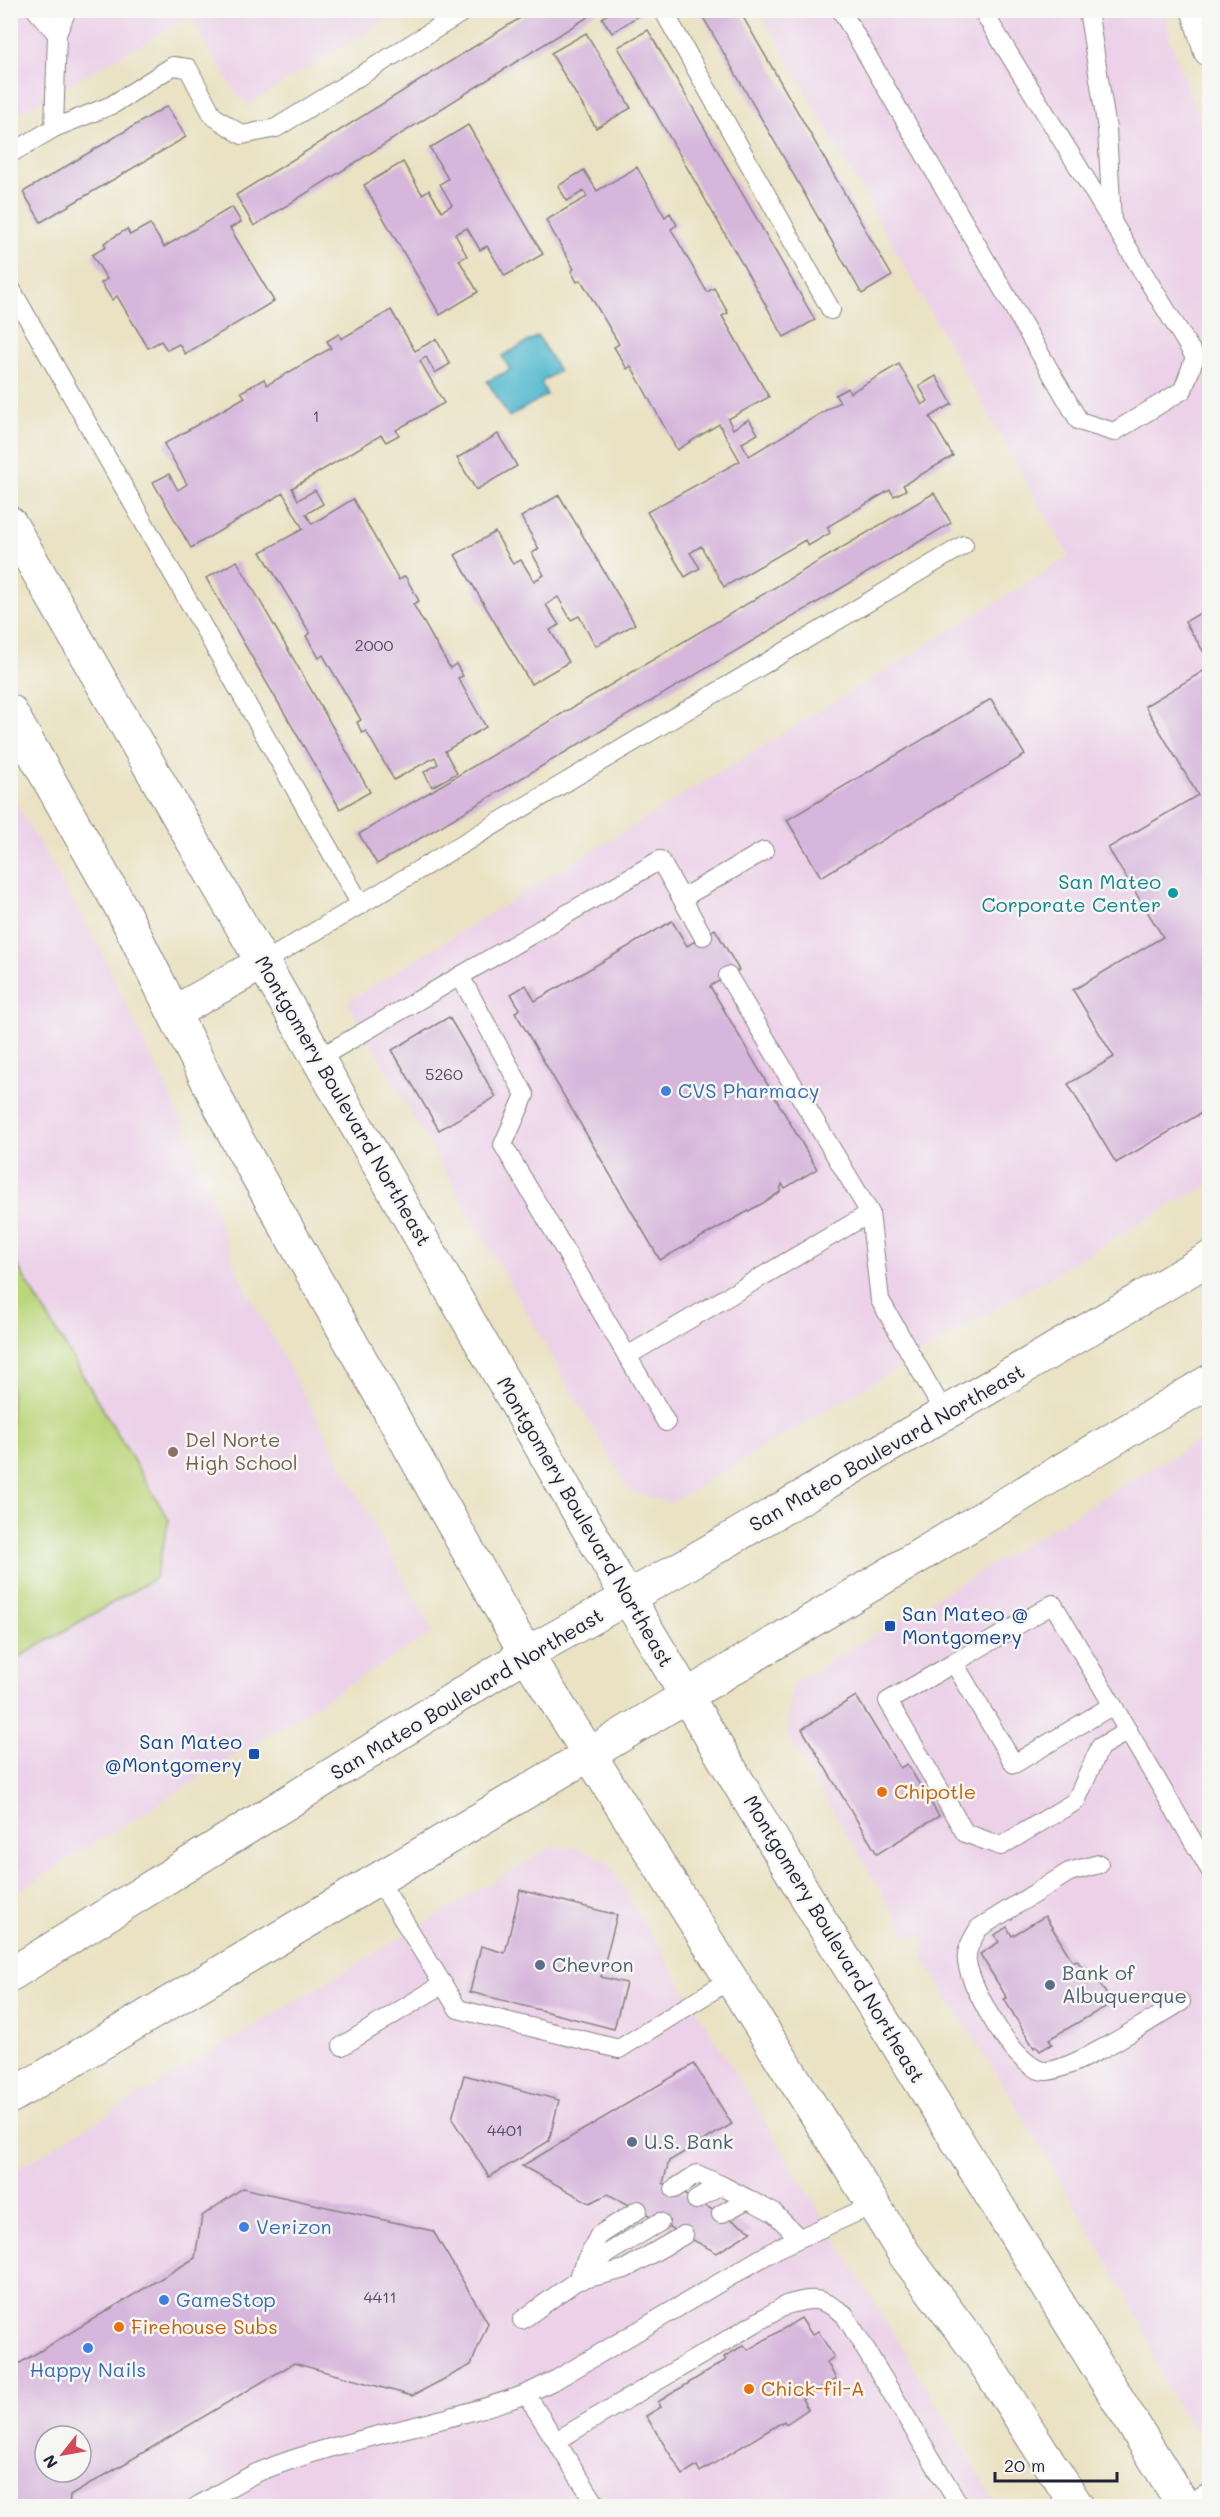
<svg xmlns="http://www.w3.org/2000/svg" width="1220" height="2517" font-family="Mali,sans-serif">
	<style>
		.built { fill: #ecd1e9; fill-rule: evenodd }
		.green { fill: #bcd67b; stroke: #6f7c5b; stroke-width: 1.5 }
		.water { fill: #50b8cd; stroke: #396d84; stroke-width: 1.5 }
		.building { fill: #d6b6dc; fill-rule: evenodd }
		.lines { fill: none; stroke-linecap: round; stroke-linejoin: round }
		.lane-casing { stroke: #86827f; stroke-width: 20 }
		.street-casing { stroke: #86827f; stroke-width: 35 }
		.secondary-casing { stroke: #86827f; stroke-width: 35 }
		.primary-casing { stroke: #86827f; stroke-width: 35 }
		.lane { stroke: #fff; stroke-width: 18 }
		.street { stroke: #fff; stroke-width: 33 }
		.secondary { stroke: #fff; stroke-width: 33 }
		.primary { stroke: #fff; stroke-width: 33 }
		.culture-dot { fill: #0f9aa8; stroke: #f6f6f2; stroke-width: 2 }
		.shop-dot { fill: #3f7fe0; stroke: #f6f6f2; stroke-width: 2 }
		.education-dot { fill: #8d6e63; stroke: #f6f6f2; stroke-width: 2 }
		.transit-dot { fill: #1a4fb4; stroke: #f6f6f2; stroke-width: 2 }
		.food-dot { fill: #e8710a; stroke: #f6f6f2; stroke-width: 2 }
		.service-dot { fill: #5c6f8a; stroke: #f6f6f2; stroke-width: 2 }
		.labels { text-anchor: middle; stroke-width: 5; stroke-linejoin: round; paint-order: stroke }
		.number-label { font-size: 16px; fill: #4f4763 }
		.culture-label { font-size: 20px; fill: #0d838f; stroke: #f6f6f2; text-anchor: end }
		.shop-label { font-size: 20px; fill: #366cbe; stroke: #f6f6f2; text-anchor: start }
		.street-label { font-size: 20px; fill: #22223b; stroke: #f6f6f2 }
		.education-label { font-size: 20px; fill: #785e54; stroke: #f6f6f2; text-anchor: start }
		.transit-label { font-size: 20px; fill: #164399; stroke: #f6f6f2; text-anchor: start }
		.food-label { font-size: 20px; fill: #c56008; stroke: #f6f6f2; text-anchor: start }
		.service-label { font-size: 20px; fill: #4e5e75; stroke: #f6f6f2; text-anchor: start }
	</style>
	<rect width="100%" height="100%" fill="#f6f6f2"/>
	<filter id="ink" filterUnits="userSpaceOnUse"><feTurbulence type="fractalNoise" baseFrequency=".0167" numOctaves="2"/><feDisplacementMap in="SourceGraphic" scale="12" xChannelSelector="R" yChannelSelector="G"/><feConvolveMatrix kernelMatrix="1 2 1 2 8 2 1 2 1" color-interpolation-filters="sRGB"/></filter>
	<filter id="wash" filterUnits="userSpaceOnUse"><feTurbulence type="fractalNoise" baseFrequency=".008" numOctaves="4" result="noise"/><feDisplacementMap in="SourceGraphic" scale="24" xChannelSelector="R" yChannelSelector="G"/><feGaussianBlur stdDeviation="1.35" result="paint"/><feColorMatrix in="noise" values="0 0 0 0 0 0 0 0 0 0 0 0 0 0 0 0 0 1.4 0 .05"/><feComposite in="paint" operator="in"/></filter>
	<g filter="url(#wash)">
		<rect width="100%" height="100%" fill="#eae2c3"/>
		<g class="built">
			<polygon points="11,11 402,11 249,104 238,97 190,17 11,117"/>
			<polygon points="760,11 1166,11 1170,39 1210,150 1209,1185 1177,1201 671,1503 629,1490 347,1002 1069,557"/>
			<polygon points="10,793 96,941 187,1132 237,1272 433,1632 11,1896"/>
			<polygon points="1209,1434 1209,2433 1198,2432 1181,2412 1160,2374 1141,2322 1090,2231 1017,2107 924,1960 925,1938 908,1936 787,1735 791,1685"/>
			<path d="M552,1846L577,1848L606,1860L998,2506H11V2173ZM45,2436H81V2472H45Z"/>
		</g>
		<polygon class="green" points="11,1255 169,1520 155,1578 11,1662"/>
		<polygon class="water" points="538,336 559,371 541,382 547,395 509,417 487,381 510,370 502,356"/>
		<g id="blocks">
			<g class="building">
				<polygon points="533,10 599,10 254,226 236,195"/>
				<polygon points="614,10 640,10 642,13 612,33 602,18"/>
				<polygon points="699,10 739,10 892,276 862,294"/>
				<polygon points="648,30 815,320 784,337 618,47"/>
				<polygon points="586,33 631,108 596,128 551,53"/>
				<polygon points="167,106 186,137 41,222 23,192"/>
				<polygon points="468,125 543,254 505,276 487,246 480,250 467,228 455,234 467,256 459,260 478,292 440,315 364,185 403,162 422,194 429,190 442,211 452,205 440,184 448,179 430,148"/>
				<polygon points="637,167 665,217 670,213 677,225 671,229 707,292 714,288 728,313 722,316 769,397 728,419 733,429 749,419 758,434 742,443 749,456 840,402 835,395 848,388 850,393 899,364 922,405 928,401 919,386 936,376 952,404 930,417 953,456 903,485 906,490 894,496 890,490 827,527 830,533 808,546 805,540 724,587 701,546 690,553 700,568 685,577 647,512 740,461 719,424 677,450 631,366 627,369 614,347 619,344 581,280 577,282 571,271 574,269 546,220 587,197 584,191 567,201 558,186 584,170 597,191"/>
				<polygon points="232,207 241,222 230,228 274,301 185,354 179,344 167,350 161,341 148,348 117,296 112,300 101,283 107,279 92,255 106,247 104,243 127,229 130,235 150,224 164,247"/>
				<polygon points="391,310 415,351 436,339 450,364 435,373 426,357 420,361 444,403 396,430 399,435 386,442 381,435 292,488 298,500 315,490 323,504 306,514 312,524 353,499 399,580 405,576 419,601 413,604 450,668 456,664 463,676 458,678 486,727 445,751 457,773 432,787 424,772 438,764 435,757 394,780 366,731 362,733 357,722 361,720 323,655 319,658 306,636 310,633 261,552 303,529 283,493 191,548 153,482 169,474 178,490 187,484 164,444 245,397 241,392 264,379 267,385 331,348 327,341 339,334 341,339"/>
				<polygon points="498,434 517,466 476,490 457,458"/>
				<polygon points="934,493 951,523 377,864 359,834"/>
				<polygon points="559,495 635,624 596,646 579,616 571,620 558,597 546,605 559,625 550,630 569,662 531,684 455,555 495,532 513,564 521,560 534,581 544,575 532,553 539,549 521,517"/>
				<polygon points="237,561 370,792 340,809 206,578"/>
				<polygon points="1210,607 1210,662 1185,622"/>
				<polygon points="1210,667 1210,1108 1116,1163 1068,1084 1114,1057 1073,990 1163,937 1108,848 1198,795 1145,706"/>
				<polygon points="991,699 1025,755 821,877 787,820"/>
				<polygon points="672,921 687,946 715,929 739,970 710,986 817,1169 785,1188 782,1184 780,1192 763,1203 660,1260 515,1012 520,1009 511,994 526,985 535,1001"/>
				<polygon points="449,1017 496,1097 439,1130 392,1050"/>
				<polygon points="856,1696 900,1768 907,1764 939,1816 877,1854 802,1729"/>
				<polygon points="520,1890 617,1915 601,1977 626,1983 614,2029 470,1992 481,1946 505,1953"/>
				<polygon points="1045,1916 1073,1962 1077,1960 1085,1972 1090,1968 1112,2003 1049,2039 1052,2044 1040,2051 1036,2046 1034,2048 1004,1999 1007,1998 980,1954 999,1942 995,1935 1007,1927 1012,1936"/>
				<polygon points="694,2064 732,2124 669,2161 663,2183 752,2231 717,2253 608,2194 590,2203 522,2166"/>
				<polygon points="464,2075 559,2100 549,2141 489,2177 452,2119"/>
				<path d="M243,2188L433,2231L488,2323L471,2365L412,2396L294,2363L70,2496L69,2506H10V2369L195,2258L202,2216ZM45,2436H81V2472H45Z"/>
				<polygon points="801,2318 812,2335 818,2331 834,2357 827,2362 836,2379 802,2399 808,2409 786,2424 784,2421 700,2472 697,2466 683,2475 646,2416 661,2407 658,2402 726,2360 724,2357 744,2345 748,2350"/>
			</g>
		</g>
	</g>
	<g filter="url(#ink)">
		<use href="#blocks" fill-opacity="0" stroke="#86827f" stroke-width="1.5"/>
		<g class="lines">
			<defs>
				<g id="lane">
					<polyline points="36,10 57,34"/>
					<polyline points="663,10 831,310"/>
					<polyline points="841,10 1079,421 1114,432 1183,390 1195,357 982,10"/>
					<polyline points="1088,10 1107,129 1112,221"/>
					<polyline points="54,128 112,105 173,66 188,68 213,116 242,135 276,128 466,10"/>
					<polyline points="10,154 54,128 57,34 67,10"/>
					<polyline points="10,287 361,905"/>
					<polyline points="682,898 764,851"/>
					<polyline points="264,962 964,545"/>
					<polyline points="728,976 870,1213 880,1300 945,1414"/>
					<polyline points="319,1058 460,976"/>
					<polyline points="627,1356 870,1213"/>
					<polyline points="666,1422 503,1145 525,1095 460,976 660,860 703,936"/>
					<polyline points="954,1663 888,1701 965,1833 1001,1846 1076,1801 1100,1747 1128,1731"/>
					<polyline points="1113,1705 1014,1764 954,1663 1053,1604 1210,1870"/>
					<path d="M1099,1864L1069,1872L979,1928C973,1938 965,1950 967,1962C971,1989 1017,2073 1047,2071C1076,2069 1152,2019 1181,2002"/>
					<polyline points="378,1879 458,2009 619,2049 731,1979"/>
					<polyline points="342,2046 443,1984"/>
					<polyline points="674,2189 697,2174 721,2185"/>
					<polyline points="696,2200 721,2185 748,2199"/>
					<polyline points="721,2214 748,2199 774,2213 799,2238"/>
					<polyline points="579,2274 599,2235 638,2210"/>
					<polyline points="579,2278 608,2253 660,2222"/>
					<polyline points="522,2320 576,2281 625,2269 684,2235"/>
					<path d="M556,2441L786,2305C814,2297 820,2297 844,2314L960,2506"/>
					<path d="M197,2506C218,2495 239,2480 261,2471C347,2437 440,2425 526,2394"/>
					<polyline points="597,2506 526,2394 557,2379 780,2247 873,2205"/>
					<polyline points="1185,2506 1210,2492"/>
				</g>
				<polyline id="street" points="1198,10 1210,50"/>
				<g id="secondary">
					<polyline points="10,1975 526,1654 686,1565 1210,1258"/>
					<polyline points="10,2097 590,1754 1210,1381"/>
				</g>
				<g id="primary">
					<polyline points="10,523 628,1598 824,1926 1184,2506"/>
					<polyline points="10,711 123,911 234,1134 526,1654 905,2255 980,2355 1077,2506"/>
					<polyline points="175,1012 264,962"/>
				</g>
			</defs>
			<use href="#lane" class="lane-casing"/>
			<use href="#street" class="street-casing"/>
			<use href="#secondary" class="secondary-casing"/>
			<use href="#primary" class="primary-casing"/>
			<use href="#lane" class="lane"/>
			<use href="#street" class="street"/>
			<use href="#secondary" class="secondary"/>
			<use href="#primary" class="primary"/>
		</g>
	</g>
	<circle class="culture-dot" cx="1173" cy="893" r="6"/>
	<g class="shop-dot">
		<circle cx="666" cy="1091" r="6"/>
		<circle cx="244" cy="2227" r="6"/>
		<circle cx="164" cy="2300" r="6"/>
		<circle cx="88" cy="2348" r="6"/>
	</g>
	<circle class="education-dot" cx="173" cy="1452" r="6"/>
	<g class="transit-dot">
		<rect x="884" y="1620" width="12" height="12" rx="3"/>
		<rect x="248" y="1748" width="12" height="12" rx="3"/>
	</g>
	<g class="food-dot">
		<circle cx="882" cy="1792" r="6"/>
		<circle cx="119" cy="2327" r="6"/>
		<circle cx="749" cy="2389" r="6"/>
	</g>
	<g class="service-dot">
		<circle cx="540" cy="1965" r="6"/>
		<circle cx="1050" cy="1985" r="6"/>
		<circle cx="632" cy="2142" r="6"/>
	</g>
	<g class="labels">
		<g class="number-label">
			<text x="316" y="422">1</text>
			<text x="374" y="651">2000</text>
			<text x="444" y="1080">5260</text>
			<text x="505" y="2136">4401</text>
			<text x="380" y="2303">4411</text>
		</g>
		<g class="culture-label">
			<text x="1161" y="889">San Mateo<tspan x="1161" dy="23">Corporate Center</tspan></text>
		</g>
		<g class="shop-label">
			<text x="678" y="1098">CVS Pharmacy</text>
			<text x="256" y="2234">Verizon</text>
			<text x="176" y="2307">GameStop</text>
			<text x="88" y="2377" text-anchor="middle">Happy Nails</text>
		</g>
		<g class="street-label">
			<text transform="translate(343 1101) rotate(60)" y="7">Montgomery Boulevard Northeast</text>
			<text transform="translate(887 1448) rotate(-30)" y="7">San Mateo Boulevard Northeast</text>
			<text transform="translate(585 1522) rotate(60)" y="7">Montgomery Boulevard Northeast</text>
			<text transform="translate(467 1694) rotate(-31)" y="7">San Mateo Boulevard Northeast</text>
			<text transform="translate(834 1939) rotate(59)" y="7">Montgomery Boulevard Northeast</text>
		</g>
		<g class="education-label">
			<text x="185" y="1447">Del Norte<tspan x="185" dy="23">High School</tspan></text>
		</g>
		<g class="transit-label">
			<text x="902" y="1621">San Mateo @<tspan x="902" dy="23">Montgomery</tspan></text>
			<text x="242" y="1749" text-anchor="end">San Mateo<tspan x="242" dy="23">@Montgomery</tspan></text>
		</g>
		<g class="food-label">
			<text x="894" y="1799">Chipotle</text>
			<text x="131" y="2334">Firehouse Subs</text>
			<text x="761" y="2396">Chick-fil-A</text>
		</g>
		<g class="service-label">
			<text x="552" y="1972">Chevron</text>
			<text x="1062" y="1980">Bank of<tspan x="1062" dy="23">Albuquerque</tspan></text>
			<text x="644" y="2149">U.S. Bank</text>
		</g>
	</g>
	<rect width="1220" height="2517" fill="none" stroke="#f6f6f2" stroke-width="36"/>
	<g transform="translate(63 2454) rotate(239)"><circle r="28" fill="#f6f6f2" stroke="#a1a1a9" stroke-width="1.5"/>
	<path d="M0-4.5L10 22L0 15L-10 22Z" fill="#d1495b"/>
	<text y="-9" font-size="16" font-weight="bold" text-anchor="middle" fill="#22223b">N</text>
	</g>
	<path d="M995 2472v9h122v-9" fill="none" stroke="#22223b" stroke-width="3"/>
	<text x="1004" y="2472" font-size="18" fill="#22223b" stroke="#f6f6f2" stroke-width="4.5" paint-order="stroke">20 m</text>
</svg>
